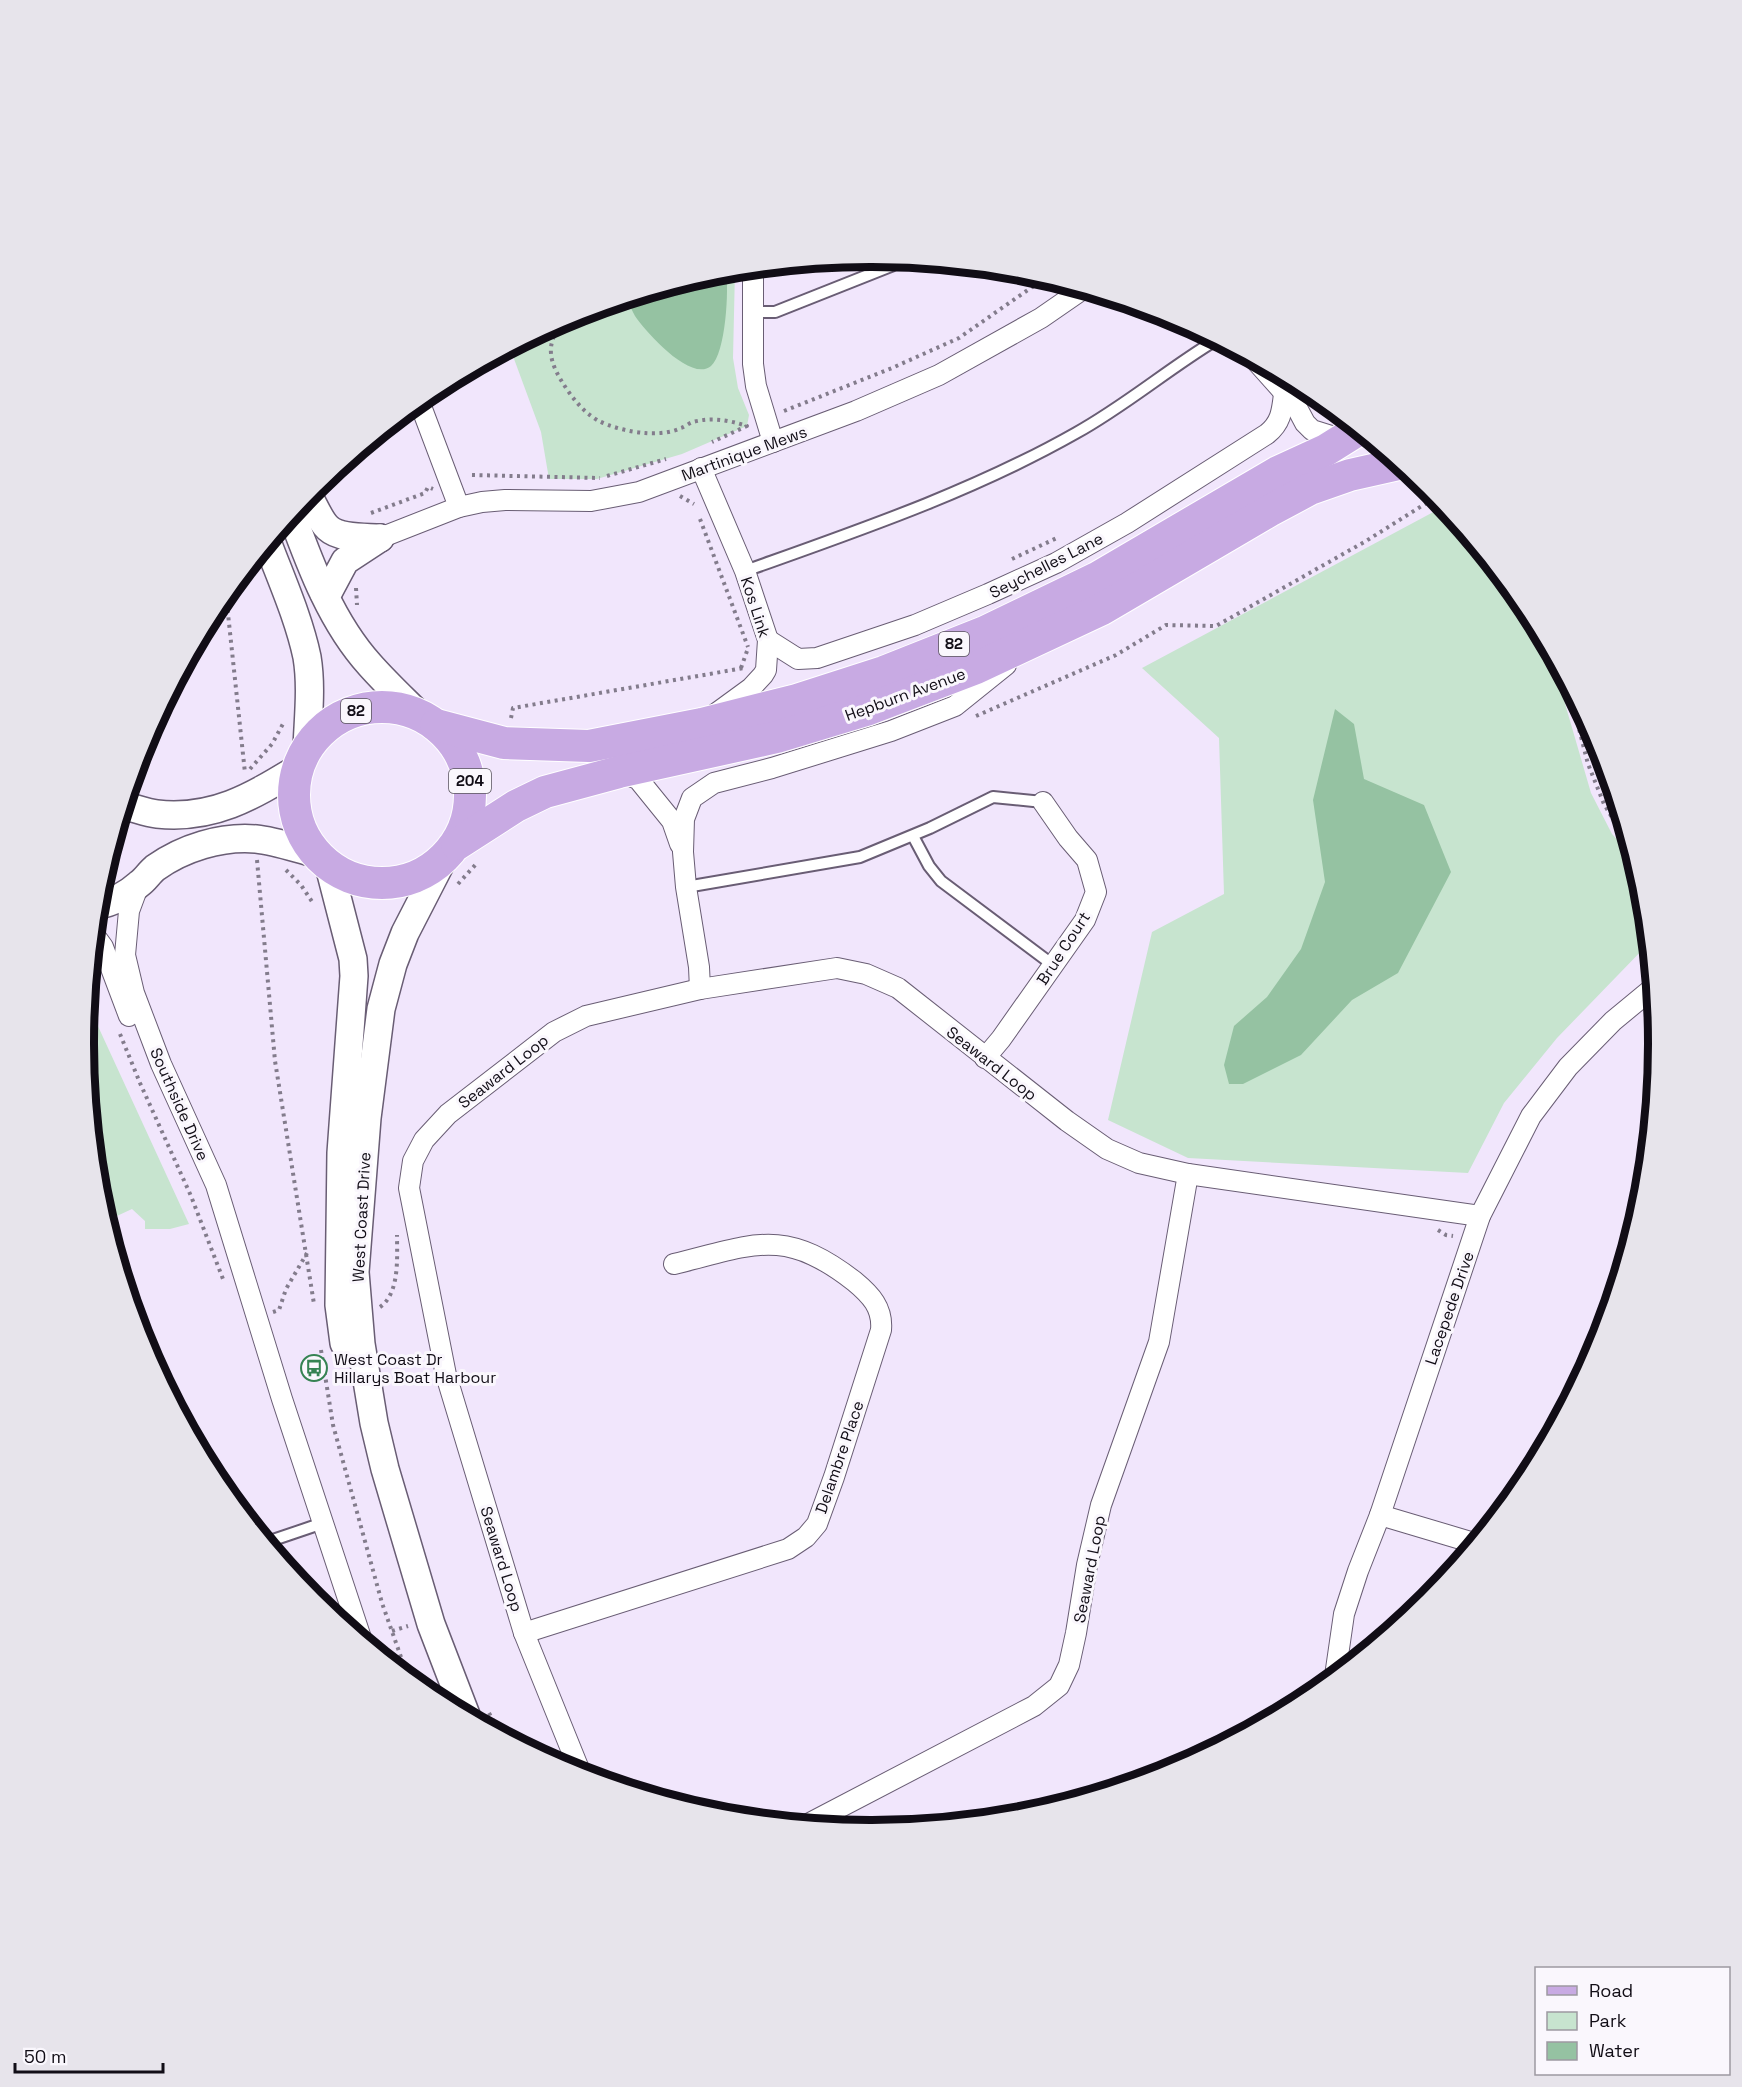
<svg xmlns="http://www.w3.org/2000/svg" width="1742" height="2087" font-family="'Space Grotesk',sans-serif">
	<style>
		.green { fill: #c7e4cf }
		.water { fill: #95c2a2 }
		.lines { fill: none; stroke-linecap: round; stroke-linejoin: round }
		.lane-casing { stroke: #695d74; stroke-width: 14 }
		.street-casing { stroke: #695d74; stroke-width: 22 }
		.secondary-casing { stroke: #695d74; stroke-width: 30 }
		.primary-casing { stroke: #fff; stroke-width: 34 }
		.path { stroke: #837c8c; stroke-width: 4; stroke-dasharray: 3 4.5; stroke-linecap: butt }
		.lane { stroke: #fff; stroke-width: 10 }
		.street { stroke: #fff; stroke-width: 20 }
		.secondary { stroke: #fff; stroke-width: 27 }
		.primary { stroke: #c8aae3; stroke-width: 32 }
		.labels { text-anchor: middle; stroke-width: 6; stroke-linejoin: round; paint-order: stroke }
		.shield { fill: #faf7fd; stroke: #57535b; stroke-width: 1.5 }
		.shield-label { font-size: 15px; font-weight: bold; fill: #110d16 }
		.street-label { font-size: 16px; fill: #110d16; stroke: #faf7fd }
		.poi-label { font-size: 16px; fill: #110d16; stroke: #faf7fd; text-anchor: start }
		.rim { fill: none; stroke: #110d16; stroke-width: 8 }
	</style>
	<rect width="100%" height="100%" fill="#f1e6fc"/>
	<g class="green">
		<polygon points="735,270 733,358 738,388 749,415 747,426 682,454 597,479 549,479 541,432 510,348 570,316 718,272"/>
		<polygon points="1439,509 1445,509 1526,607 1550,652 1591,793 1612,834 1632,855 1643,890 1648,944 1557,1038 1504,1103 1468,1173 1188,1158 1108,1120 1152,932 1224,894 1219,738 1142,668"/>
		<polygon points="88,999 91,1011 189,1224 170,1229 145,1229 145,1221 132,1209 106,1221 99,1197 84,1043"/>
	</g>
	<g class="water">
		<path d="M726,271C729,289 726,353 711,366C691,383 645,331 635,316C632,311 630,305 627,299L718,272Z"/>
		<polygon points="1335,709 1354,724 1364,779 1424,805 1451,872 1398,973 1352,1000 1301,1055 1243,1084 1229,1084 1224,1065 1234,1026 1267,997 1301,949 1325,882 1313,800"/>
	</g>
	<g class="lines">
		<defs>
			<g id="lane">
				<polyline points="752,312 775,312 891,266 902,260"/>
				<path d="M745,571C857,531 972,492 1076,433C1125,406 1168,369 1216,340"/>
				<polyline points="913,836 929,866 941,881 1053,965"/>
				<polyline points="686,887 860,857 930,828 993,797 1043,802"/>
				<polyline points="267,1542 323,1523"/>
			</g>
			<g id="street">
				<polyline points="753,268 753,364 756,386 773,442"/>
				<polyline points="1256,361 1296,406 1305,423 1312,430 1344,440"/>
				<polyline points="419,401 459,507"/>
				<polyline points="701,468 745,571 768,640 766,670 763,675 751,688 714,715"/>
				<polyline points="380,538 459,507 482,502 505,500 591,501 639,492 856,411 939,375 1041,318 1083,289"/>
				<path d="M768,640L798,659L817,658L915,625L988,594L1056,563L1127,523L1267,434C1281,423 1282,411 1284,394"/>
				<polyline points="619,772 638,779 672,821 680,844"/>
				<polyline points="139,884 129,911 125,955 134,993 161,1064 216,1185 282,1399 361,1638"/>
				<polyline points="95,936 103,947 129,1016"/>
				<polyline points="700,989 699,967 686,887 683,852 684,819 692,798 714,783 772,768 891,731 955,706 1006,665"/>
				<polyline points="985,1058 1001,1039 1085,920 1096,892 1087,860 1068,838 1043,802"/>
				<polyline points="1380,1515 1474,1543"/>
				<path d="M524,1633L788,1549L806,1537L817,1524L834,1477L881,1330C883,1308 871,1295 854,1281C783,1226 753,1245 674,1264"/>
				<polyline points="1335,1676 1344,1614 1358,1571 1380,1515 1480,1216 1531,1116 1568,1067 1613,1021 1653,988"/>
				<polyline points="581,1774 524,1633 446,1375 409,1188 413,1161 424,1140 448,1114 554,1032 586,1016 700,989 837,968 866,974 898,988 1067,1121 1107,1149 1139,1163 1188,1174 1480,1216"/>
				<polyline points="808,1824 1034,1706 1059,1686 1069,1665 1076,1633 1087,1565 1101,1505 1159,1342 1188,1174"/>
			</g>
			<g id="secondary">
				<path d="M308,495C314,505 320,521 328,528C340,539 365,537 380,538"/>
				<path d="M292,515C311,567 332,623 370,665C385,682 402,698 418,714"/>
				<path d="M268,544C282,581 299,619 307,657C312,687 308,719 307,749"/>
				<polyline points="324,593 329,591 345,561 380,538"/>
				<path d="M125,806C135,808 146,813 157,814C213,820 251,797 297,769"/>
				<polyline points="442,861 405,933 393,964 381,1009 367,1118 355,1272 361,1344 374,1423 385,1469 431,1624 466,1715"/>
				<polyline points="329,866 353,959 354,976 341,1153 339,1305 344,1343"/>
				<path d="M98,905C112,903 128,894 139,884C145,880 149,873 155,868C183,848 221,836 256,839C275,841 295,848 315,853"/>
			</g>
			<g id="primary">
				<circle cx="382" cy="795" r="88"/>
				<polyline points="436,725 504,743 589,746 702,724 797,700 884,672 985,632 1097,578 1278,472 1326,450 1358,430"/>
				<polyline points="457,844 516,806 545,792 619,772 777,737 866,710 976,668 1102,609 1269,511 1310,489 1350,475 1399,464"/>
			</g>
		</defs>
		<use href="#lane" class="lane-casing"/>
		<use href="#street" class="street-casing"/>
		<use href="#secondary" class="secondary-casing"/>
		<use href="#primary" class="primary-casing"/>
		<g class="path">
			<path d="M567,318C542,344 549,363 568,391C576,402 584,412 597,420C610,427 630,432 645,433C656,434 671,433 681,428C685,427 689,423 693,422C712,417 728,420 747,426L712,442"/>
			<polyline points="784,411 892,368 959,338 1032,287 1056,281"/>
			<polyline points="1320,413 1329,406"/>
			<polyline points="472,475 600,478"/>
			<polyline points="607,476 666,459"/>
			<polyline points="1417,481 1426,486"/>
			<polyline points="680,496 694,504"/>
			<polyline points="371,513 425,493 428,487 433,489"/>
			<polyline points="700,519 748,647"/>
			<polyline points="1012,559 1059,537"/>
			<polyline points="356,588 357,605"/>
			<polyline points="226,595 245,773"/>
			<polyline points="741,668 747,651"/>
			<polyline points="1568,686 1588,764 1604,804 1630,848"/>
			<polyline points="976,716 1116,655 1166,625 1216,626 1366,541 1436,497"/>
			<polyline points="511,718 513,708 744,668"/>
			<polyline points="250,769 272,744 284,722"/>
			<polyline points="257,860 275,1061 314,1304"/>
			<polyline points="286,870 301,885 313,903"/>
			<polyline points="458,884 477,863"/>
			<polyline points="120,1034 140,1083 191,1196 223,1279"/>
			<polyline points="90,1099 94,1116 93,1138"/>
			<polyline points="1438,1230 1446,1235 1453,1236"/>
			<path d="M380,1307C400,1293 397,1257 397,1235"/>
			<polyline points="273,1312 279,1310 286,1289 307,1253"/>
			<polyline points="321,1350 333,1425 382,1603 408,1677"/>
			<polyline points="392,1631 408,1626"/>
			<polyline points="489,1713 500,1733"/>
		</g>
		<use href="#lane" class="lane"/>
		<use href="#street" class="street"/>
		<use href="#secondary" class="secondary"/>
		<use href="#primary" class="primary"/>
	</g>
	<defs>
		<symbol id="bus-ring" viewBox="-11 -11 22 22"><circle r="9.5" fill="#faf7fd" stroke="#368353" stroke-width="1.5"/><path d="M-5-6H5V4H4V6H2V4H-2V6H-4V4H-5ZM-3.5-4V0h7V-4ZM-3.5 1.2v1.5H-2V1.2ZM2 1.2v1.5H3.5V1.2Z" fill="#368353"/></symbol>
	</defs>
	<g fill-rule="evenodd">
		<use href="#bus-ring" x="299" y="1353" width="30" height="30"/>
	</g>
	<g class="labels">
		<g class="shield">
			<rect x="939" y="632" width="30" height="24" rx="4.5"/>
			<rect x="341" y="699" width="30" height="24" rx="4.5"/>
			<rect x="449" y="769" width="42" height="24" rx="4.5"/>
		</g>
		<g class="shield-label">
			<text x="954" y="649">82</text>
			<text x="356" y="716">82</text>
			<text x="470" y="786">204</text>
		</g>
		<g class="street-label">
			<text transform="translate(744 453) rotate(-20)" y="6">Martinique Mews</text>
			<text transform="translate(1046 565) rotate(-27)" y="6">Seychelles Lane</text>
			<text transform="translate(756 607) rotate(72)" y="6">Kos Link</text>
			<text transform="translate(905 694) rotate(-20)" y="6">Hepburn Avenue</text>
			<text transform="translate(1063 948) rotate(-57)" y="6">Brue Court</text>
			<text transform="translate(992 1063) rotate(38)" y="6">Seaward Loop</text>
			<text transform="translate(503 1071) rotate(-38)" y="6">Seaward Loop</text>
			<text transform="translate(180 1104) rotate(66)" y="6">Southside Drive</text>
			<text transform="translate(361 1217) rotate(-87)" y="6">West Coast Drive</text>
			<text transform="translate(1449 1308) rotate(-71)" y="6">Lacepede Drive</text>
			<text transform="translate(839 1457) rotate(-71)" y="6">Delambre Place</text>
			<text transform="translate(502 1559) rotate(73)" y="6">Seaward Loop</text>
			<text transform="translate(1089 1569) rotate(-79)" y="6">Seaward Loop</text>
		</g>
		<g class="poi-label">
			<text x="334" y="1365">West Coast Dr<tspan x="334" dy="18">Hillarys Boat Harbour</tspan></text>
		</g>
	</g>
	<path d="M0 0H1742V2087H0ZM870 267H872A776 776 0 0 1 1648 1043V1044A776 776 0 0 1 872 1820H870A776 776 0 0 1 94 1044V1043A776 776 0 0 1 870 267Z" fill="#e7e4eb" fill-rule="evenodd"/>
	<path class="rim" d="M870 267H872A776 776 0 0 1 1648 1043V1044A776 776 0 0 1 872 1820H870A776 776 0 0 1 94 1044V1043A776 776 0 0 1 870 267Z"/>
	<rect x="1535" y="1967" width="195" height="108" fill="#faf7fd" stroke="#9d99a1" stroke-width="1.5"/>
	<rect x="1547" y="1986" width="30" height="9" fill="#c8aae3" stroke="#9d99a1" stroke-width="1.5"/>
	<text x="1589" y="1997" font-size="18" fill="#110d16">Road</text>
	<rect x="1547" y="2012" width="30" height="18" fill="#c7e4cf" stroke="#9d99a1" stroke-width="1.5"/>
	<text x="1589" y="2027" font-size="18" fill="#110d16">Park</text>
	<rect x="1547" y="2042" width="30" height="18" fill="#95c2a2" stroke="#9d99a1" stroke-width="1.5"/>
	<text x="1589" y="2057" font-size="18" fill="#110d16">Water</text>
	<path d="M15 2063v9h148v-9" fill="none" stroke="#110d16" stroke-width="3"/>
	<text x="24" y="2063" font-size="18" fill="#110d16" stroke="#faf7fd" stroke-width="4.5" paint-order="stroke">50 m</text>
</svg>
